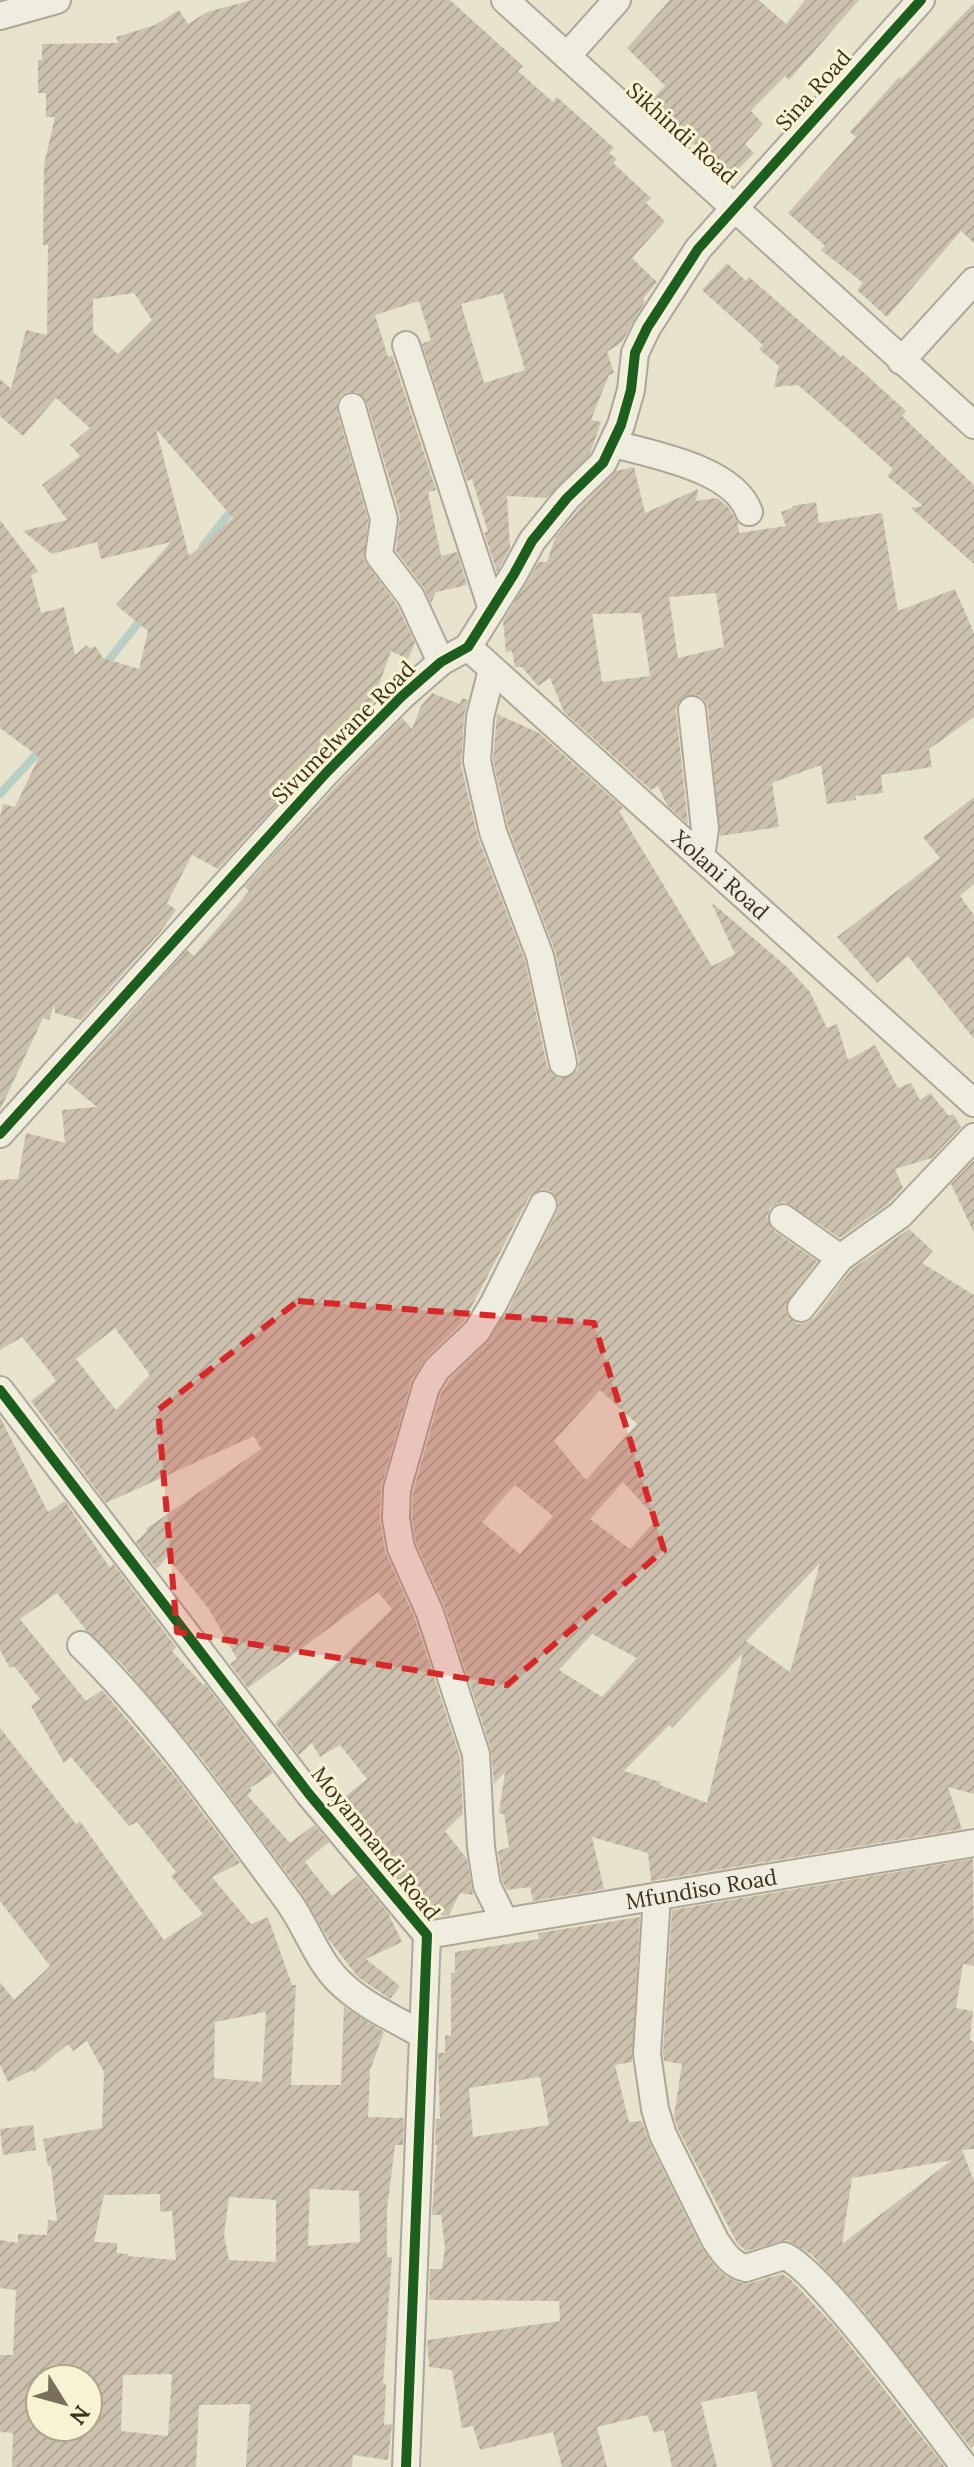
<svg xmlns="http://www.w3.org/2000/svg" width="974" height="2467" font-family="Lora,serif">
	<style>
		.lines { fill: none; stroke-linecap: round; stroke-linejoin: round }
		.stream { stroke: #b9cec4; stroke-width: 8 }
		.building { fill: url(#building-hatch); fill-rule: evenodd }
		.minor-casing { stroke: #ada796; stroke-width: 30 }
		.minor { stroke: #efece0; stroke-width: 26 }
		.cycleway-casing { stroke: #f9f3d3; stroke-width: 15 }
		.cycleway { stroke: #1b5e20; stroke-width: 10 }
		.marked { fill: #d62828; fill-opacity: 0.2; stroke: #d62828; stroke-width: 6; stroke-dasharray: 16 10; stroke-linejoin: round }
		.labels { text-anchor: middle; stroke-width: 6; stroke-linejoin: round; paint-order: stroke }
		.street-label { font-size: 22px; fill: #3d311d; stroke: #f9f3d3 }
	</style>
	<defs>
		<pattern id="building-hatch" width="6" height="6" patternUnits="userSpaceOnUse" patternTransform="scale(2)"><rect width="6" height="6" fill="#ccc1ae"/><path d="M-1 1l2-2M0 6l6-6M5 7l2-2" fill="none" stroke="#b0a695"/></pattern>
	</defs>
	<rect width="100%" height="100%" fill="#e8e3cd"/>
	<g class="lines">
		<g class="stream">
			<polyline points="203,546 235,506"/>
			<polyline points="104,666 143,617"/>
			<polyline points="0,794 43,747"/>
		</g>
	</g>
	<g class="building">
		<path d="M252,0H450L523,66L518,71L553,102L557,97L614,148L609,153L617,159L613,163L651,198L646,203L665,221L632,258L657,282L643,299L645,301L622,342L607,352L614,373L609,375L591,420L601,422L590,454L546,498L507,496L510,548L497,572L484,532H488L472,479L467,481L422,344L431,340L419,301L375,315L388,357L392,355L436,490L428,492L441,556L457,552L467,585L436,592L431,603L424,588L396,551L400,515L367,403L357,392H348L341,395L337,402V411L368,520L364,560L397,605L415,643L408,659L391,651L372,704L315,762L218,869L192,855L167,903L176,910L162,930L81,1020L55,1013L54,1005L49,1020L43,1018L0,1110V817L3,804L15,807L39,757L0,728V520L39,572L31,575L41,613L64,607L75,655L87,645L90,649L95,646L103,658L139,669L148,631L116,605L171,542L101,559L97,542L52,554L23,531L67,520L42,485L80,456L70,445L90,428L56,398L23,436L0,416V379L11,389L26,330L47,335L48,245H43L44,165L55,117H46V93H38V60H42V44L118,43L116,37L155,25L179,10L188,24L207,12ZM134,293L152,320L118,354L93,332V299ZM503,293L525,370L484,383L461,304ZM156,429L233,518L189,556L182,529Z"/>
		<polygon points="670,0 759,0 786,24 805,0 859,0 789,80 785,76 751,111 763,124 745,144 754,153 731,177 701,149 693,143 691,145 665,120 667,118 665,114 651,100 665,86 627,48"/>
		<polygon points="974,3 974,243 961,231 887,317 857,290 863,283 821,250 825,246 788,213 856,137 850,132 899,77 901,79"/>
		<polygon points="727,263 746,281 749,277 841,357 843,355 863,372 906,411 902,416 974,485 974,564 911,508 923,506 887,476 893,469 852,432 798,385 774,387 779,366 759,349 763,345 702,290"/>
		<path d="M634,467L645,513L698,489L696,501L717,498L728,507L738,523L739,533L786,526L781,512L792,508V506L816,502L819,523L882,513L898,611L955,589L974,633V717L929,749L932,767L881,775L883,793L856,796V800L827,804L821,765L772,783L779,827L720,836L708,708L704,700L698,695L683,697L678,703L676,711L688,824L667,805L658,786L651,790L564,712L550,678L538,686L522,667H515L512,651L506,652L503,621L539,562H547L555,538L579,509L616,471ZM716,593L724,647L678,658L669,597ZM641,613L650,676L602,682L592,614Z"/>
		<path d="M432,693L460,704L462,698L468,700L464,716L461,765L478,838L525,961L547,1066L552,1074L559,1078L573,1075L578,1069L579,1060L555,951L508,827L493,760L497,714L539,733L623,808L619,811L712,966L735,954L711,902L787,967L810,992L827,1028L837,1024L848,1060L875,1045L898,1088L911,1083L920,1100L930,1093L949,1116L953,1114L961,1127L932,1158L895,1169L903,1188L889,1203L840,1238L785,1202L777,1203L770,1208L767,1217L774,1231L817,1261L785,1305L787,1315L798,1324L806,1323L814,1318L851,1270L909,1229L933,1251L922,1263L974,1295V1794L948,1787L962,1829L651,1881L648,1853L592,1837L604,1889L533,1901L530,1887L507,1890L502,1881L498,1851L509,1847L504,1814L499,1813L505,1772L494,1784L491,1749L445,1608L416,1543L412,1518L413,1492L441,1393L450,1379L488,1342L508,1310L557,1212L559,1203L551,1191L541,1189L529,1197L464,1321L426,1358L412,1379L381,1488L380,1519L385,1551L415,1619L460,1757L463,1814L445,1831L467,1859L473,1895L460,1893L449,1915L442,1916L433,1906L417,1899L339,1805L338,1802L367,1779L340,1745L320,1757L312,1743L299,1755L275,1723L392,1609L378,1592L248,1688L230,1664L237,1659L209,1609L167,1557L157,1569L136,1542L147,1531L146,1529L261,1449L254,1436L106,1503L31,1401L56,1381L50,1372L22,1337L0,1350V1180L18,1179L26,1133L65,1143L62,1110L97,1107L68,1083L187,950L194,956L249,891L244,887L338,784L402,718L412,729L421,706ZM115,1328L150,1375L116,1410L76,1359ZM600,1390L637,1424L586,1480L554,1441ZM623,1482L657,1519L630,1549L590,1519ZM515,1485L553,1516L520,1554L482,1522ZM820,1563L790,1672L746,1641ZM592,1634L637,1658L602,1697L559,1670ZM743,1653L707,1803L660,1785L661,1782L624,1771L669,1725L672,1728Z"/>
		<polygon points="974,797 974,884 960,896 974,915 974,1039 908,956 877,983 837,937 940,858 923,837"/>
		<polygon points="974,1160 974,1233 951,1184"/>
		<path d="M0,1417L48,1512L65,1501L110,1568L113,1564L172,1642L176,1647L172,1651L203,1685L205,1684L273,1773L250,1788L252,1790L247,1795L290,1843L314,1825L329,1842L305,1862L332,1896L357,1876L388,1913L402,1942L366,1959L400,1986L390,1999L358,1977L329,1940L301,1892L202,1759L122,1664L86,1630L57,1593L20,1619L86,1701L102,1690L177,1779L240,1863L212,1877L251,1924L268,1917L292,1985H296L291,2085H341L344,2007L384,2032L370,2070L368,2117L404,2118L403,2145H395L387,2209V2257H392L383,2383L386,2384L384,2425L392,2424L388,2460L353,2455L352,2467H246L250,2404L199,2405L196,2467H12L13,2433L0,2432V2355H13L16,2290L0,2288V2240L18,2243V2234L47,2235L48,2220L57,2221L51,2166H48L43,2139L102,2128L104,2072L87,2041L73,2051L68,2044L34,2072L32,2070L8,2082L0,2065V1982L14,2000L50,1966L0,1901V1728L76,1824L80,1821L164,1940L203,1914L171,1876L176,1872L137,1822L129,1826L71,1757L64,1763L31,1706L40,1699L14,1666L10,1668L0,1650ZM266,2012L262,2082L214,2078L215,2022ZM310,2189L359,2191L360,2242L308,2246ZM160,2194V2212L172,2211L176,2260L128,2256V2254L117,2253V2243L94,2242L104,2195ZM229,2197L276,2200V2262L229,2260L224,2235ZM172,2374L168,2436L121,2431L123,2375ZM40,2379H94L92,2427H40Z"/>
		<path d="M973,1859L974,1966L963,1964L956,2008L973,2011L970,2040L974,2042V2149L962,2150L974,2181V2445L971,2448L861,2308L812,2255L787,2240L746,2251L737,2243L678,2129L674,2116L682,2064L664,2061L663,2053L672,1910ZM952,2160L842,2244L852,2178Z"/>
		<path d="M640,1917L632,2062L615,2065L629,2122L642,2121L649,2142L701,2247L716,2268L727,2277L741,2283H751L782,2274L790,2279L836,2328L945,2467H772L756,2391L701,2402L717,2467H672L664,2430L654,2433L647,2415L597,2427L607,2467H562L553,2432L480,2450L473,2426L462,2428L452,2370L429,2367L427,2340L560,2321L559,2301L429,2300L430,2269H442L445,2247L441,2215H432L437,2145H435L436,2119H440L438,2053H445V2035L451,2036V1973H455V1952L539,1939L538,1933ZM540,2077L549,2125L473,2137L469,2088Z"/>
		<polygon points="33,2125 36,2150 3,2155 0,2129"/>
	</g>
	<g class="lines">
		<defs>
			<g id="minor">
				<polyline points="505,0 974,425"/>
				<polyline points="0,16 57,0"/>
				<polyline points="567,56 617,0"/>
				<polyline points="406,345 492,609"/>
				<polyline points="901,361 974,281"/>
				<polyline points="352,407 384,519 379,555 411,597 441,662"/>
				<path d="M614,444C654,455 734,469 749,512"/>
				<path id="s1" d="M468,647L974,1103"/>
				<polyline points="492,670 480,717 477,761 493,832 540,956 563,1063"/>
				<polyline points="692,710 705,829 701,857"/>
				<polyline points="0,1134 326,773 401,697 441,662 468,647 514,574 532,541 567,498 603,463 621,425 631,390 635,353 647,328 698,249 921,0"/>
				<polyline points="783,1218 840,1258"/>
				<polyline points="801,1308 840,1258 900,1215 974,1137"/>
				<polyline points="0,1390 309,1794 427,1935 406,2467"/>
				<path d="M81,1645C159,1722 223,1813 288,1901C308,1928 318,1965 345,1987C367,2007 397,2020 423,2035"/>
				<path d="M657,1896L647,2054L655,2109L663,2135L715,2240C723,2252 731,2265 746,2268L784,2256C818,2267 936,2430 965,2467"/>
				<polyline points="505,1922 487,1886 481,1847 476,1754 430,1613 401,1548 396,1519 397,1489 426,1387 437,1369 477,1331 494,1303 543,1205"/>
				<path id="s2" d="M427,1935L974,1843"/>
			</g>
		</defs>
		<use href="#minor" class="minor-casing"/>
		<use href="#minor" class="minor"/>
		<defs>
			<g id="cycleway">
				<polyline points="0,1134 326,773 401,697 441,662 468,647 514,574 532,541 567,498 603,463 621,425 631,390 635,353 647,328 698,249 921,0"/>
				<polyline points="0,1390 309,1794 427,1935 406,2467"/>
			</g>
		</defs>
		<use href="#cycleway" class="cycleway-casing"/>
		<use href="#cycleway" class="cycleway"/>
	</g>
	<path class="marked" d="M298,1301L594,1323L664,1550L507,1685L177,1632L158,1410Z"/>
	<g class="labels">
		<g class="street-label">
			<text transform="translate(813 90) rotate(-48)" y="8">Sina Road</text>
			<text transform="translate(682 133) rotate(42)" y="8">Sikhindi Road</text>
			<text transform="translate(343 732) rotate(-45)" y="8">Sivumelwane Road</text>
			<text dy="8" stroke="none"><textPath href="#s1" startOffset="340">Xolani Road</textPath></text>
			<text transform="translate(376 1843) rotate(51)" y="8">Moyamnandi Road</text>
			<text dy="8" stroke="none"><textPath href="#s2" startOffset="278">Mfundiso Road</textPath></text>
		</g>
	</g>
	<g transform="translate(64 2403) rotate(127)"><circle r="38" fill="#f9f3d3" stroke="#aea58a" stroke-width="2"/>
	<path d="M0-6L14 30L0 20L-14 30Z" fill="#796f5b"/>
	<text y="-12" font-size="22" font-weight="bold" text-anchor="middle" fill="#3d311d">N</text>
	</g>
</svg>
